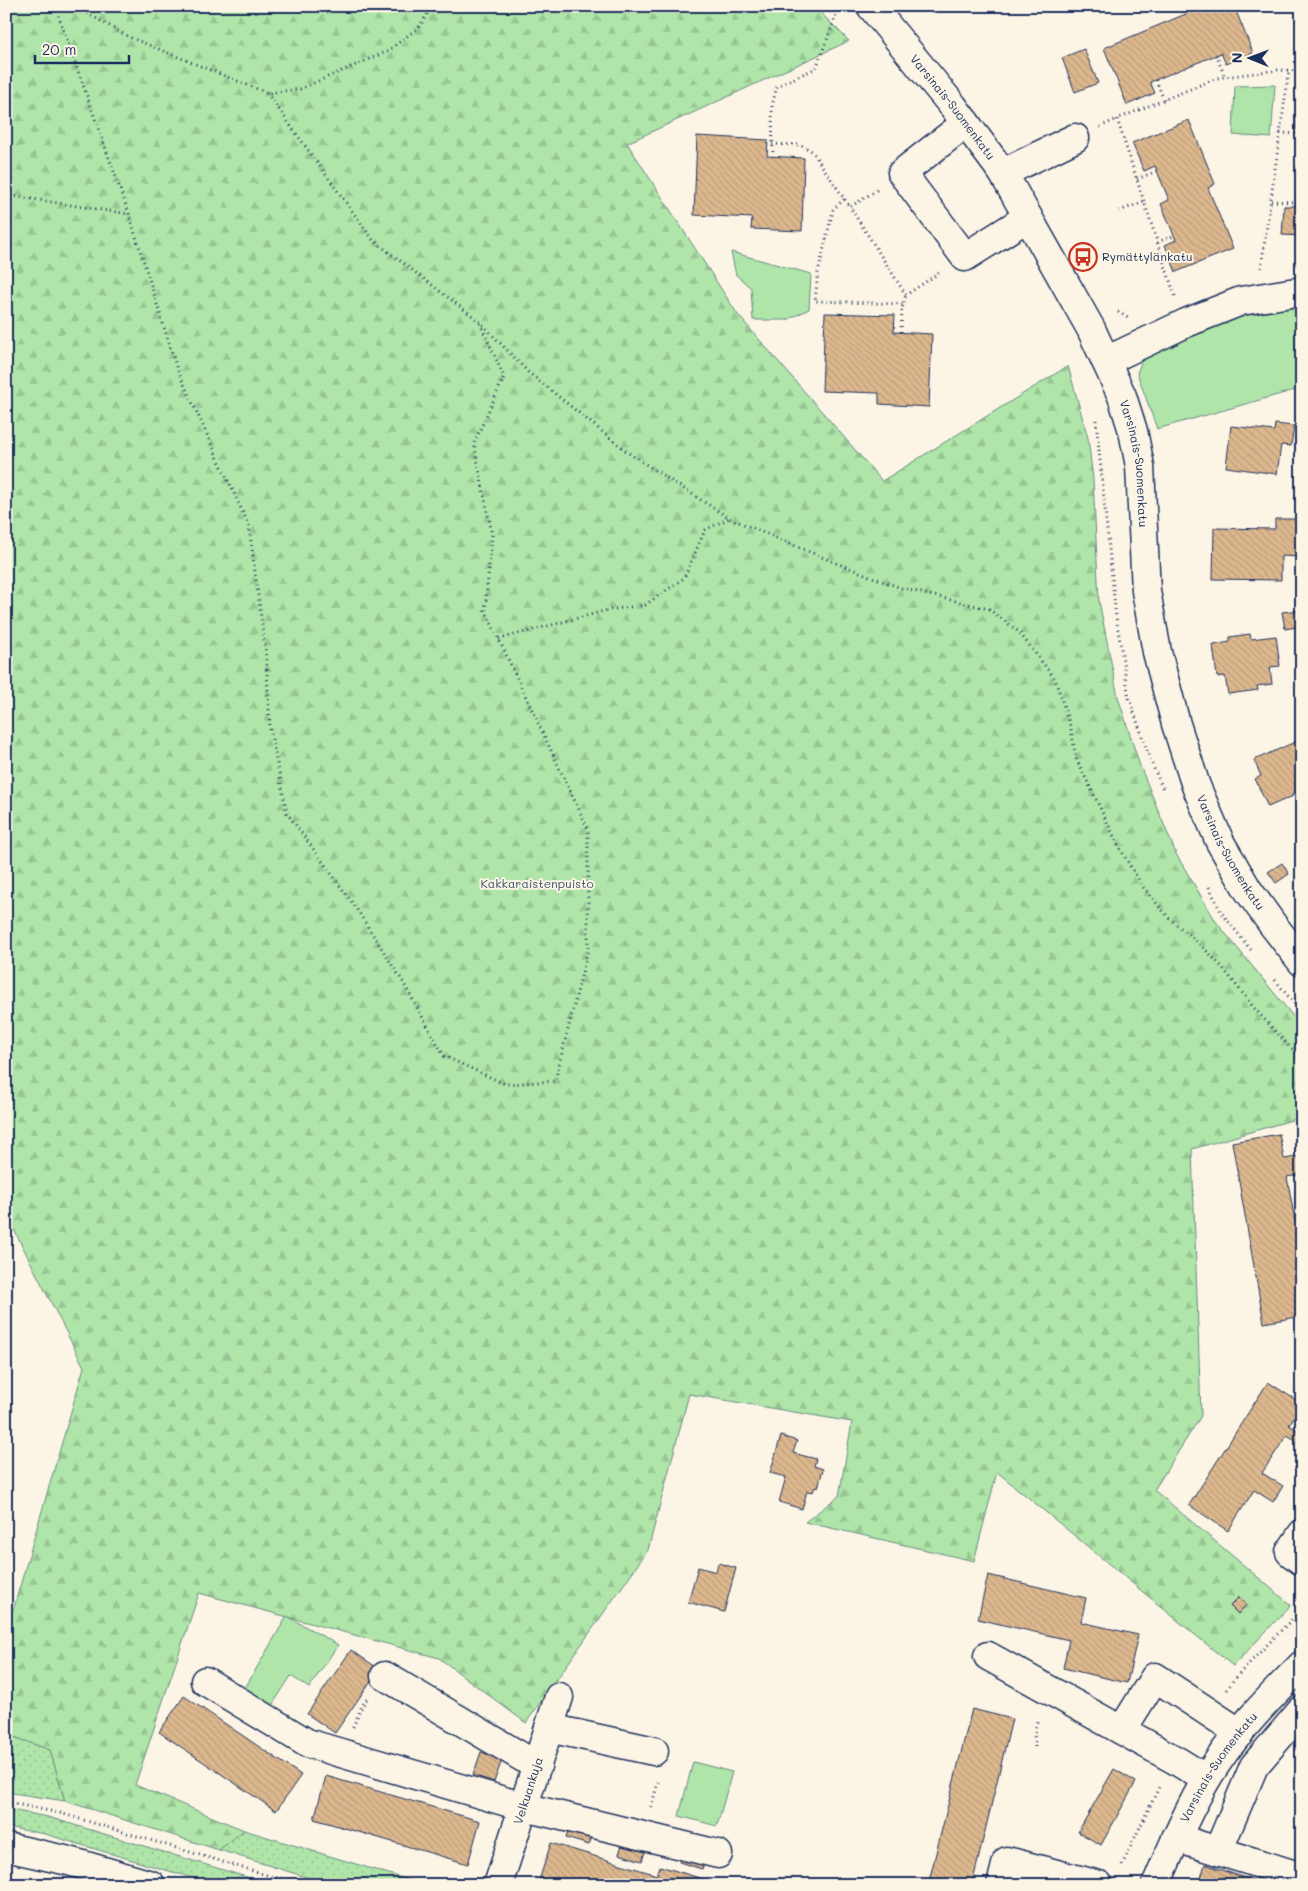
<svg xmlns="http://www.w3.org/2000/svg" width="1308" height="1891" font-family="Mali,sans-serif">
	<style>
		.grass { fill: url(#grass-dots); stroke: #658a83 }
		.forest { fill: url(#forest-firs); stroke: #658a83 }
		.park { fill: #afe5a8; stroke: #658a83 }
		.building { fill: url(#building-back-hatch); stroke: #1b2f5e }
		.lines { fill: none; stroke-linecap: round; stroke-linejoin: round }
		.minor-casing { stroke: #1b2f5e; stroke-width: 31 }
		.path { stroke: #1b2f5e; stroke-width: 3; stroke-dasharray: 1 4; stroke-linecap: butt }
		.minor { stroke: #fcf5e5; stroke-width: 28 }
		.labels { text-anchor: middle; stroke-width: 4; stroke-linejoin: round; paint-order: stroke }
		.street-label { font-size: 12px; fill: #1b2f5e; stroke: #fcf5e5 }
		.poi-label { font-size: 12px; fill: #1b2f5e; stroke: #fcf5e5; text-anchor: start }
		.park-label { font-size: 12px; fill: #39536d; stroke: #fcf5e5 }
	</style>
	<defs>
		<pattern id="grass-dots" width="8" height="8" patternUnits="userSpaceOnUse" patternTransform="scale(1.25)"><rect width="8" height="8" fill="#afe5a8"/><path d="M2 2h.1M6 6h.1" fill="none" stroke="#96c593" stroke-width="1.8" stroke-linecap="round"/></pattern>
		<pattern id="forest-firs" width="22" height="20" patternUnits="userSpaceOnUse" patternTransform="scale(1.25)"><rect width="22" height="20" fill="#afe5a8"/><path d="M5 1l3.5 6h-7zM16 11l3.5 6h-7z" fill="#96c593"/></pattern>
		<pattern id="building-back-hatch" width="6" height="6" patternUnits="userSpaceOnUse" patternTransform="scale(1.25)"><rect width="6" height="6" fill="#ddb88e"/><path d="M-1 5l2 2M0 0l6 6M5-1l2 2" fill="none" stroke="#bd9e7d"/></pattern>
	</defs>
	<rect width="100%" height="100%" fill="#fcf5e5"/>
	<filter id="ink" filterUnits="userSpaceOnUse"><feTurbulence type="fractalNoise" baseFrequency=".02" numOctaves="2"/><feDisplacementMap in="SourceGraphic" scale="10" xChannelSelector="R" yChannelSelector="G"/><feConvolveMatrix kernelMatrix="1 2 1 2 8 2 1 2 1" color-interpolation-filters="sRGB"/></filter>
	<g filter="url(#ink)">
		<g class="grass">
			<polygon points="6,1734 50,1750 65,1801 6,1792"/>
			<polygon points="6,1809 48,1817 273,1885 216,1885 45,1834 6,1827"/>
			<polygon points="244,1830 425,1885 332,1885 219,1850"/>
		</g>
		<polygon class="forest" points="6,6 814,6 849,41 627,143 738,315 882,481 1068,366 1088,438 1093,479 1099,601 1118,697 1140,766 1176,854 1217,923 1302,1027 1302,1117 1192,1149 1201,1416 1154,1490 1291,1605 1233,1666 997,1472 974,1561 805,1522 839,1496 852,1422 689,1394 648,1550 526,1723 439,1658 199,1593 135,1785 244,1830 219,1850 65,1801 50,1750 6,1734 6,1634 84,1367 6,1214"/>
		<g class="park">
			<polygon points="1275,85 1271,138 1233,135 1235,86"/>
			<polygon points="731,252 811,274 809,309 787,320 753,320 751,288 736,275"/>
			<polygon points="1302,307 1302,388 1157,429 1137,373 1142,360 1164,348 1249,313"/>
			<polygon points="287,1616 338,1645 309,1688 291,1676 271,1707 245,1688"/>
			<polygon points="693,1762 732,1772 717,1826 679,1816"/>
		</g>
		<g class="building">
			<polygon points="1205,6 1234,6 1253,53 1226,64 1221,53 1150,82 1155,93 1127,105 1104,48"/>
			<polygon points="1084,49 1098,83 1075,92 1062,58"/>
			<polygon points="1297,100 1302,100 1302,130 1296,129"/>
			<polygon points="1189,120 1215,184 1208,188 1233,249 1176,272 1165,245 1176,240 1161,204 1169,200 1155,166 1144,171 1132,143"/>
			<polygon points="697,136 768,140 767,156 804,158 802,231 751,229 752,218 694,215"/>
			<polygon points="1297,167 1302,167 1302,236 1282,235 1284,206 1296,206"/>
			<polygon points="825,313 895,315 894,332 932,334 929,407 879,404 879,393 822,391"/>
			<polygon points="1275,424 1294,426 1291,446 1281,445 1277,474 1226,467 1231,426 1274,431"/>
			<polygon points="1275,519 1302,519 1302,557 1281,556 1281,580 1213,579 1214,528 1275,529"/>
			<polygon points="1302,610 1302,626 1285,629 1282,612"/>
			<polygon points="1250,634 1251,639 1276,636 1280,666 1270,667 1272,684 1257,686 1258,690 1228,694 1225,676 1217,677 1213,645 1230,642 1230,637"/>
			<polygon points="1302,739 1302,789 1292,794 1293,796 1268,807 1255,779 1261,776 1254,760"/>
			<polygon points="1282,863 1289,874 1276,883 1268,872"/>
			<polygon points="1279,1134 1284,1159 1302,1156 1302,1174 1287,1177 1295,1221 1302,1220 1302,1233 1295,1234 1302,1268 1302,1316 1264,1323 1232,1142"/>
			<polygon points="1268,1382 1302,1404 1289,1425 1302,1433 1302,1444 1287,1435 1262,1473 1283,1486 1273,1502 1254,1490 1228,1531 1189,1505"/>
			<polygon points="781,1436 797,1441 793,1453 816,1459 814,1466 823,1469 818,1488 815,1487 813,1492 807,1491 802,1509 779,1502 786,1477 770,1473"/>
			<polygon points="718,1563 736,1568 724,1612 688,1602 698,1567 716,1572"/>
			<polygon points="988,1575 1086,1598 1081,1622 1138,1635 1127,1683 1063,1668 1069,1640 978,1619"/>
			<polygon points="1239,1597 1247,1604 1238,1614 1230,1606"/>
			<polygon points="351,1650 379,1669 335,1733 307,1714"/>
			<polygon points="184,1696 301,1775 276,1811 159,1732"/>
			<polygon points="972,1709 1012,1719 972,1885 944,1885 929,1881"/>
			<polygon points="481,1752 502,1760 494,1782 473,1775"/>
			<polygon points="1114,1769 1136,1782 1101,1845 1078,1832"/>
			<polygon points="326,1776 480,1821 468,1864 314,1819"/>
			<polygon points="569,1829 592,1836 589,1845 566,1838"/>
			<polygon points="551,1843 657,1875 660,1866 716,1883 715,1885 541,1885 538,1884"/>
			<polygon points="622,1845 645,1852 642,1861 619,1854"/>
			<polygon points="682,1853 705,1860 702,1869 679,1862"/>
			<polygon points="1205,1864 1265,1885 1199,1885"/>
		</g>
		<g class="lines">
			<defs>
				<g id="minor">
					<path id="s1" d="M871,6L953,106L1003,173L1091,329L1122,396L1133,431L1140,466L1146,591L1157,652L1176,724L1196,786L1220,842L1248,890L1273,925L1302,962"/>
					<polyline points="966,123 902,173 965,257 1028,217"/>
					<polyline points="1003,173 1075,138"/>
					<polyline points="1106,361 1186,323 1241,301 1302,291"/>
					<polyline points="1302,1534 1290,1552 1302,1561"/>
					<polyline points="988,1656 1177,1761 1206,1779"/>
					<polyline points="385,1676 537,1766"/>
					<polyline points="205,1681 307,1743 524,1807 718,1854"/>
					<polyline points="549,1728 654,1751"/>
					<polyline points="1122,1730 1155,1677 1240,1733"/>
					<polyline points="1176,1838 1302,1877"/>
					<polyline points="6,1847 69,1861 151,1885"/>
					<polyline points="1218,1851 1254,1766 1302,1710"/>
					<path id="s2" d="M498,1885L559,1697"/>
					<polyline points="1001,1885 1007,1861 1099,1885"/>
					<path id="s3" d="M1156,1885C1171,1849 1186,1814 1206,1780C1231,1737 1267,1700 1302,1665"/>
				</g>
			</defs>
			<use href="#minor" class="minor-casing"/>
			<g class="path">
				<polyline points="55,6 129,214 177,369 249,526 266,655 270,729 287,813 354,905 403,982 444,1056 505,1084 555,1081 588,949 588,829 485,610 492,535 474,443 504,377 479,321"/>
				<polyline points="74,6 129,37 267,93 300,89 388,51 420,26 432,6"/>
				<polyline points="718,6 767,8 773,6"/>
				<polyline points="1216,55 1225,77"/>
				<polyline points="1156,80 1164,100"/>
				<polyline points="267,93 373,240 479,321 528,372 630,454 729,518 836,563 901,588 989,609 1019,632 1055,679 1071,729 1076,758 1119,847 1143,887 1169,918 1201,945 1223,968 1254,1008 1289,1046 1302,1056"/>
				<polyline points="1100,127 1117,119"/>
				<polyline points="1280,133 1302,134"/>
				<polyline points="772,144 801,145 812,151 850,207"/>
				<polyline points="773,157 772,106 777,86 816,68 840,6"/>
				<polyline points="1137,179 1157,171"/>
				<polyline points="877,190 850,207 906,295 939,273"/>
				<polyline points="6,195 129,214"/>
				<polyline points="844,199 833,210 818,273 815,301 903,304"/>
				<polyline points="1271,201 1296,202"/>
				<polyline points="1119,211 1144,202"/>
				<polyline points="1157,242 1174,236"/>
				<polyline points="1261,268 1289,70"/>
				<polyline points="1175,296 1117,119 1217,78 1277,70 1302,71"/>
				<polyline points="1118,312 1128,318"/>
				<polyline points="901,332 902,309 906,295"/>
				<polyline points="1096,420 1116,617 1129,698 1152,764 1163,789"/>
				<polyline points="499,639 608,610 645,605 684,578 705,530 729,518"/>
				<polyline points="1209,887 1221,912 1251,950"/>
				<polyline points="1275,980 1302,1013"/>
				<polyline points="1227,1690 1234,1679 1302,1609"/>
				<polyline points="353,1727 362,1706 367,1699"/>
				<polyline points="1035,1747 1034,1733 1038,1718"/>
				<polyline points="6,1802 60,1813 300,1885"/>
				<polyline points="651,1807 659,1779"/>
				<polyline points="1122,1865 1160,1785"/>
			</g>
			<use href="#minor" class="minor"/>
		</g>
	</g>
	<defs>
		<symbol id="bus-ring" viewBox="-11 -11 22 22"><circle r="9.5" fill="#fcf5e5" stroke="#c8321e" stroke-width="1.5"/><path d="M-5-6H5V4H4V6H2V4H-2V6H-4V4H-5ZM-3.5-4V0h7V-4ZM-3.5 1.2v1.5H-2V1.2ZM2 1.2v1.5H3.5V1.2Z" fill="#c8321e"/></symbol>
	</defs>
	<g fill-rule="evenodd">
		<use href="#bus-ring" x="1067" y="241" width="32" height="32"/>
	</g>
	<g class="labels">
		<g class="street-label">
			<text dy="4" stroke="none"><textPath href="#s1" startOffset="130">Varsinais-Suomenkatu</textPath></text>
			<text dy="4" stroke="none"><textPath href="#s1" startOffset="535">Varsinais-Suomenkatu</textPath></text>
			<text dy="4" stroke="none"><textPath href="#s1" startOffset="940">Varsinais-Suomenkatu</textPath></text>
			<text dy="4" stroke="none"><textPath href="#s3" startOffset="134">Varsinais-Suomenkatu</textPath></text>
			<text dy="4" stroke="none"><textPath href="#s2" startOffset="99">Velkuankuja</textPath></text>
		</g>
		<g class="poi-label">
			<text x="1102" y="261">Rymättylänkatu</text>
		</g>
		<g class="park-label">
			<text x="537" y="888">Kakkaraistenpuisto</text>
		</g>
	</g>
	<rect width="1308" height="1891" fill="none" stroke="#fcf5e5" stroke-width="25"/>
	<rect x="12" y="12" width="1283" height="1866" fill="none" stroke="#1b2f5e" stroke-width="2" filter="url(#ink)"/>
	<g transform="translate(1250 58) rotate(271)" stroke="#fcf5e5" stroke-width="4" paint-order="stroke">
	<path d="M0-4L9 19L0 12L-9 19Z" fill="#1b2f5e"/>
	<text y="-8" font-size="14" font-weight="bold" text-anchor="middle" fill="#1b2f5e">N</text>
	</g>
	<path d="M35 55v8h94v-8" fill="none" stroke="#1b2f5e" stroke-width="2.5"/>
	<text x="42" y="55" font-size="15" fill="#1b2f5e" stroke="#fcf5e5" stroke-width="4" paint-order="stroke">20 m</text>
</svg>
